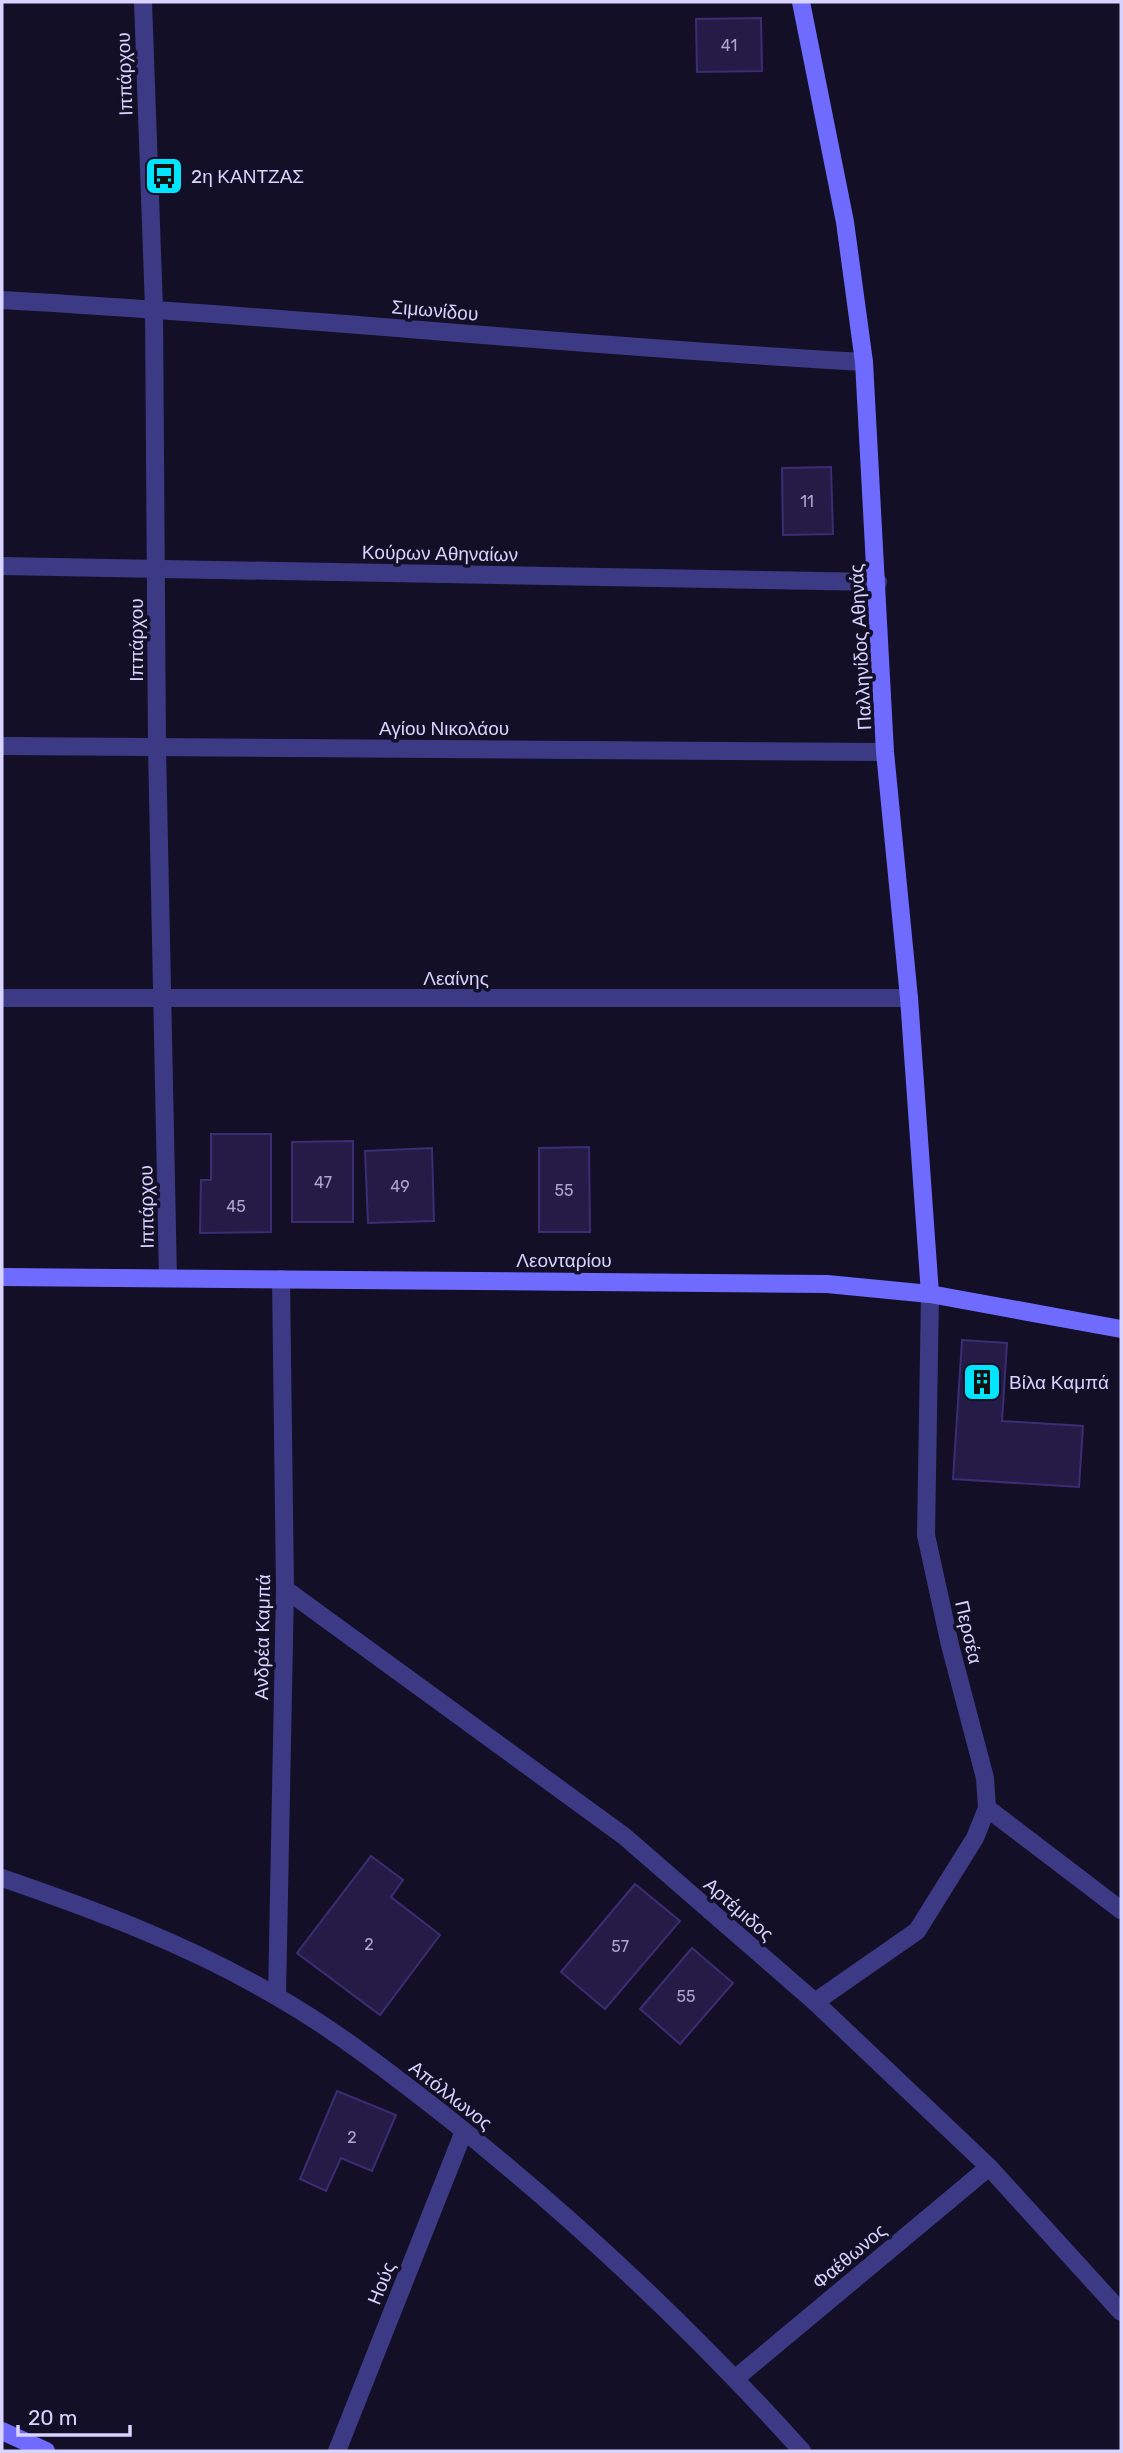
<svg xmlns="http://www.w3.org/2000/svg" width="1123" height="2453" font-family="Rubik,sans-serif">
	<style>
		.building { fill: #241b47; stroke: #3b2d73; stroke-width: 2 }
		.lines { fill: none; stroke-linecap: round; stroke-linejoin: round }
		.street { stroke: #3d3a85; stroke-width: 18 }
		.secondary { stroke: #6f6bff; stroke-width: 18 }
		.labels { text-anchor: middle; stroke-width: 7; stroke-linejoin: round; paint-order: stroke }
		.number-label { font-size: 16px; fill: #aca6d1 }
		.street-label { font-size: 19px; fill: #d9d4ff; stroke: #130f26 }
		.poi-label { font-size: 19px; fill: #d9d4ff; stroke: #130f26; text-anchor: start }
	</style>
	<rect width="100%" height="100%" fill="#130f26"/>
	<g class="building">
		<polygon points="761,18 762,71 697,72 696,19"/>
		<polygon points="831,467 833,534 783,535 782,468"/>
		<polygon points="211,1134 271,1134 271,1232 200,1233 201,1180 211,1180"/>
		<polygon points="353,1141 353,1222 292,1222 292,1142"/>
		<polygon points="589,1147 590,1232 539,1232 539,1148"/>
		<polygon points="432,1148 434,1221 368,1223 365,1151"/>
		<polygon points="962,1340 1007,1343 1002,1421 1083,1426 1079,1487 953,1479"/>
		<polygon points="371,1856 403,1880 391,1897 440,1935 380,2015 297,1953"/>
		<polygon points="635,1884 680,1921 605,2009 561,1972"/>
		<polygon points="692,1948 733,1983 680,2044 640,2009"/>
		<polygon points="337,2091 396,2115 372,2171 341,2158 326,2191 300,2179"/>
	</g>
	<g class="lines">
		<g class="street">
			<polyline points="143,2 154,308 157,747 168,1278"/>
			<path d="M2,300C290,316 576,346 864,362"/>
			<polyline points="2,566 878,582"/>
			<polyline points="2,746 885,752"/>
			<polyline points="2,998 909,998"/>
			<polyline points="285,1589 624,1836 815,2002 989,2167 1121,2312"/>
			<polyline points="987,1808 1121,1910"/>
			<path d="M2,1878C95,1910 189,1945 274,1995C334,2029 389,2072 443,2114C572,2216 692,2329 802,2451"/>
			<polyline points="277,1996 285,1589 281,1279"/>
			<polyline points="815,2002 917,1931 975,1838 987,1808 985,1778 950,1645 926,1535 930,1294"/>
			<polyline points="736,2378 989,2167"/>
			<polyline points="337,2451 464,2131"/>
		</g>
		<g class="secondary">
			<polyline points="801,2 845,222 864,362 885,752 909,998 930,1294"/>
			<polyline points="2,1277 827,1284 930,1294 1121,1329"/>
			<polyline points="2,2431 46,2451"/>
		</g>
	</g>
	<defs>
		<symbol id="bus-square" viewBox="-11 -11 22 22"><rect x="-9" y="-9" width="18" height="18" rx="4" fill="#00e5ff" stroke="#130f26"/><path d="M-5-6H5V4H4V6H2V4H-2V6H-4V4H-5ZM-3.5-4V0h7V-4ZM-3.5 1.2v1.5H-2V1.2ZM2 1.2v1.5H3.5V1.2Z" fill="#111"/></symbol>
		<symbol id="building-square" viewBox="-11 -11 22 22"><rect x="-9" y="-9" width="18" height="18" rx="4" fill="#00e5ff" stroke="#130f26"/><path d="M-4-6H4V6H1V3H-1V6H-4ZM-2.5-4.3h1.7v1.8h-1.7ZM.8-4.3h1.7v1.8H.8ZM-2.5-1h1.7V.8h-1.7ZM.8-1h1.7V.8H.8Z" fill="#111"/></symbol>
	</defs>
	<g fill-rule="evenodd">
		<use href="#bus-square" x="142" y="154" width="44" height="44"/>
		<use href="#building-square" x="960" y="1360" width="44" height="44"/>
	</g>
	<g class="labels">
		<g class="number-label">
			<text x="729" y="51">41</text>
			<text x="807" y="507">11</text>
			<text x="323" y="1188">47</text>
			<text x="400" y="1192">49</text>
			<text x="564" y="1196">55</text>
			<text x="236" y="1212">45</text>
			<text x="369" y="1950">2</text>
			<text x="620" y="1952">57</text>
			<text x="686" y="2002">55</text>
			<text x="352" y="2143">2</text>
		</g>
		<g class="street-label">
			<text transform="translate(124 74) rotate(-92)" y="7">Ιππάρχου</text>
			<text transform="translate(435 310) rotate(5)" y="7">Σιμωνίδου</text>
			<text transform="translate(440 553) rotate(1)" y="7">Κούρων Αθηναίων</text>
			<text transform="translate(136 640) rotate(-90)" y="7">Ιππάρχου</text>
			<text transform="translate(860 647) rotate(-93)" y="7">Παλληνίδος Αθηνάς</text>
			<text x="444" y="735">Αγίου Νικολάου</text>
			<text x="456" y="985">Λεαίνης</text>
			<text transform="translate(146 1207) rotate(-91)" y="7">Ιππάρχου</text>
			<text x="564" y="1267">Λεονταρίου</text>
			<text transform="translate(969 1632) rotate(77)" y="7">Περσέα</text>
			<text transform="translate(262 1637) rotate(-89)" y="7">Ανδρέα Καμπά</text>
			<text transform="translate(739 1909) rotate(41)" y="7">Αρτέμιδος</text>
			<text transform="translate(451 2095) rotate(38)" y="7">Απόλλωνος</text>
			<text transform="translate(849 2256) rotate(-40)" y="7">Φαέθωνος</text>
			<text transform="translate(381 2283) rotate(-68)" y="7">Ηούς</text>
		</g>
		<g class="poi-label">
			<text x="191" y="183">2η ΚΑΝΤΖΑΣ</text>
			<text x="1009" y="1389">Βίλα Καμπά</text>
		</g>
	</g>
	<rect width="1123" height="2453" fill="none" stroke="#d9d4ff" stroke-width="7"/>
	<path d="M18 2425v10h112v-10" fill="none" stroke="#d9d4ff" stroke-width="3.5"/>
	<text x="28" y="2425" font-size="21" fill="#d9d4ff" stroke="#130f26" stroke-width="5" paint-order="stroke">20 m</text>
</svg>
